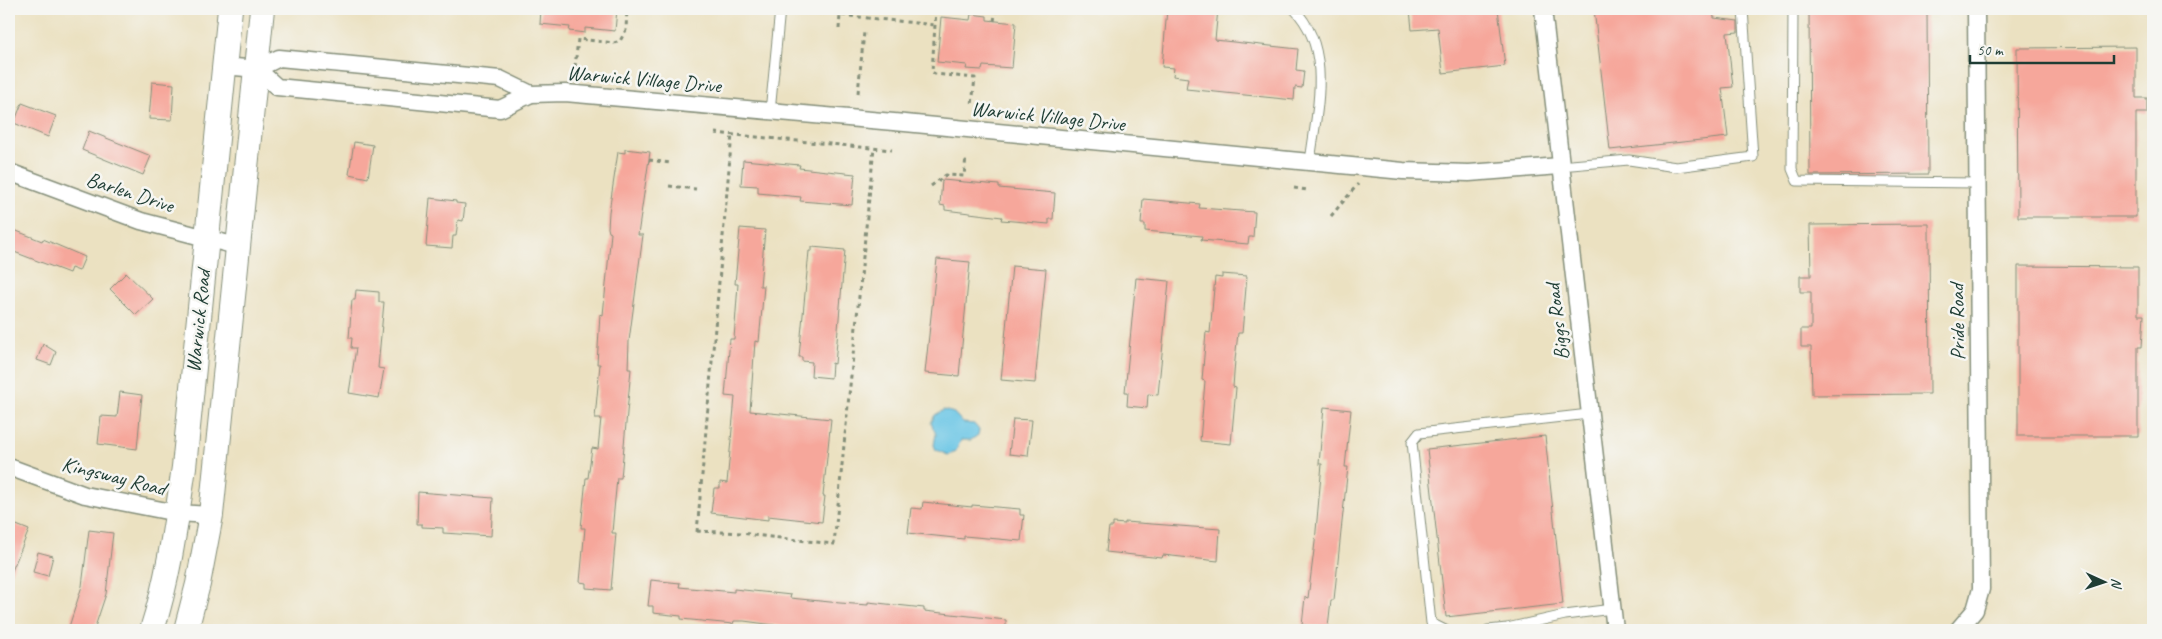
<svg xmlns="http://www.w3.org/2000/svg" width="2162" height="639" font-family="Caveat,sans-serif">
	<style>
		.water { fill: #67c5e5; stroke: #43818c }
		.building { fill: #f6a79b }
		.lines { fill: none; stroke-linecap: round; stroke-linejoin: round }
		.lane-casing { stroke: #858f7a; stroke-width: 11 }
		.street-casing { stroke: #858f7a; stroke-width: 19 }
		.secondary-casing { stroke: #858f7a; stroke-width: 26 }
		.path { stroke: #858f7a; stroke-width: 3; stroke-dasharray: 4 4; stroke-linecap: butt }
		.lane { stroke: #fff; stroke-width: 9 }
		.street { stroke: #fff; stroke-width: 16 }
		.secondary { stroke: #fff; stroke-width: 24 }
		.labels { text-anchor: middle; stroke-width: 5; stroke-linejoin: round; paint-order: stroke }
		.street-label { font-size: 21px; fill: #1f3d34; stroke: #f6f6f2 }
	</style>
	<rect width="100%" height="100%" fill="#f6f6f2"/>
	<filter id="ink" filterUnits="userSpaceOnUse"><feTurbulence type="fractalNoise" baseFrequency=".02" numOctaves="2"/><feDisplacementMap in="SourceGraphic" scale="10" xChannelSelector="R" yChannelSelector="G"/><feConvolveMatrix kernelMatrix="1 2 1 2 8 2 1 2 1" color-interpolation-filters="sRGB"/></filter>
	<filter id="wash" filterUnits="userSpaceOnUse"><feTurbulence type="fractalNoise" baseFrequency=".0096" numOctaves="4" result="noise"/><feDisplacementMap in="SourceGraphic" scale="20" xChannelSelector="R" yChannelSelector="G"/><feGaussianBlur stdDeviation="1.12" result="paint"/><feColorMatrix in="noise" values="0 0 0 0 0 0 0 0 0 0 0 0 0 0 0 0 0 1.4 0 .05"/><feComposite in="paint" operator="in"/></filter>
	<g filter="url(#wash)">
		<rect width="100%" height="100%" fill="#ebe1c1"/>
		<polygon class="water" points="944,410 954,413 963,423 974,424 979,430 978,435 971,440 961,440 956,451 948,455 936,450 934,445 936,434 931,423 935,415"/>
		<g id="blocks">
			<g class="building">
				<polygon points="541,9 617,9 615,31 585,28 585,33 569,31 570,27 540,24"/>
				<polygon points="1167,9 1218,9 1215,40 1298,49 1296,70 1304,71 1302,88 1295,87 1294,100 1186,89 1188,78 1173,76 1174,68 1162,67"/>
				<polygon points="1410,9 1498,9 1505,66 1443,73 1438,28 1412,30"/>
				<polygon points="1594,9 1713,9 1714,18 1738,21 1738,32 1727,33 1733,87 1722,88 1728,137 1610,150"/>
				<polygon points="1809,9 1927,9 1928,174 1810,175"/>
				<polygon points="971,14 987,16 987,20 1016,23 1012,68 983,66 982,70 966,69 967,65 937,62 941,17 970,20"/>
				<polygon points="2136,47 2136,98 2147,98 2147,113 2136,113 2136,217 2018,217 2017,48"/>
				<polygon points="152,82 174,84 172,120 149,119"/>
				<polygon points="22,103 56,116 48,137 14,123"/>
				<polygon points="89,131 151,156 143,175 82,150"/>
				<polygon points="354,142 373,145 368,178 349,174"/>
				<polygon points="625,149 650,152 638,235 643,235 629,341 628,369 631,369 621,478 617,478 613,521 612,533 616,533 611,590 586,588 586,583 580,582 585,528 581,528 586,478 588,478 592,448 598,449 601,418 595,418 600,364 597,364 600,314 603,315 611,233 609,232 608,228 609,212 618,152 625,153"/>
				<polygon points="743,160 800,165 799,168 855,174 852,205 800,201 801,197 758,193 758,186 741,185"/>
				<polygon points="942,180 999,185 999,188 1055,193 1053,219 1049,219 1049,224 1001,220 1002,217 945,210 945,206 940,205"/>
				<polygon points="430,198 456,201 456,203 465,204 463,221 458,220 456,236 453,236 452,248 426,246"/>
				<polygon points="1143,199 1200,204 1199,208 1255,212 1253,237 1249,237 1248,244 1201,240 1202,236 1145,231 1145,224 1141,224"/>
				<polygon points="1929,224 1930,394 1812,395 1811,347 1801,347 1801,329 1811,329 1811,292 1800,292 1800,276 1811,276 1810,225"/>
				<polygon points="9,228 42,241 43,239 85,257 79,271 71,268 69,273 9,250"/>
				<polygon points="740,228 765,230 760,286 764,286 759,342 755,341 750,411 831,419 823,496 825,496 822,522 768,516 768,520 711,513 714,488 720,488 720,482 727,483 735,397 725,396 730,339 734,339 738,284 735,284"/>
				<polygon points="812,247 845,250 835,364 832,363 831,378 811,376 812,362 802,361 802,357 799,357 809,251 812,251"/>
				<polygon points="937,259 970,262 959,376 925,373"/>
				<polygon points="1012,266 1046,269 1035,383 1001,380"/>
				<polygon points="2018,266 2138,267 2138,315 2144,315 2142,347 2138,347 2138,436 2018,436"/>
				<polygon points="126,273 153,299 136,315 110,289"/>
				<polygon points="1222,274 1247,276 1242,333 1238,333 1235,360 1233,387 1236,388 1231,444 1200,441 1205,381 1202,380 1206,332 1210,333 1215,277 1222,278"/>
				<polygon points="1136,278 1169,281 1158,395 1148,394 1147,408 1127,406 1128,392 1125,392"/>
				<polygon points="356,290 379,292 379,302 384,302 378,368 384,369 379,398 349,393 356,348 351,348 352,338 349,338 352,300 355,300"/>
				<polygon points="43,344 56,352 51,365 37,360"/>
				<polygon points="120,392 142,395 137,449 98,444 101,416 117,417"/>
				<polygon points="1324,407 1351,410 1345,467 1348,467 1342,522 1334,600 1331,600 1328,627 1302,625 1305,597 1308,598 1315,542 1322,464 1319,464"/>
				<polygon points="1013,419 1032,420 1028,456 1009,454"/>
				<polygon points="1545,436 1563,604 1446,617 1427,449"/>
				<polygon points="418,492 493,498 491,536 443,533 443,528 422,527 422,524 417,524"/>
				<polygon points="923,502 972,507 972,505 1020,509 1020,515 1024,515 1021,541 964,536 964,539 908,533 911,508 922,509"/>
				<polygon points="9,522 29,530 9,578"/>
				<polygon points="1125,522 1220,529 1218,561 1163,555 1162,558 1106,552 1109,527 1113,527 1113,523 1125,524"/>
				<polygon points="89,530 113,533 106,594 94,630 68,630 82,586"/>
				<polygon points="38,552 53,556 48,576 33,572"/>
				<polygon points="651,580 680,583 679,587 734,592 734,589 791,595 790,598 840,603 868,605 868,602 924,608 924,611 1006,620 1006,630 811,630 744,621 734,621 733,624 681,619 681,616 653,613 653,606 648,606"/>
			</g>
		</g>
	</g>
	<g filter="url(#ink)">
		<use href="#blocks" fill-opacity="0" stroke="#858f7a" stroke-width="1"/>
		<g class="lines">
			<defs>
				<g id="lane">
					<path d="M1294,9C1334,50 1316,112 1310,162"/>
					<polyline points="1793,9 1792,169 1797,181 1977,183"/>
					<polyline points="770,112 780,9"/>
					<polyline points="1560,166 1629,160 1676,167 1753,157 1743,9"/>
					<polyline points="1445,630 1431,623 1412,442 1419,433 1589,414"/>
					<polyline points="1488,630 1507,628 1565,615 1612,609"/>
				</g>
				<g id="street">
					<polyline points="1543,9 1615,630"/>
					<polyline points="224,66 257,69 279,58 500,79 531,94"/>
					<polyline points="257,69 277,87 500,109 531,94 565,93 905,123 1403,171 1469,173 1560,166"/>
					<polyline points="9,172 141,221 240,247"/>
					<polyline points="9,467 85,495 177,513 211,515"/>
					<polyline points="1958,630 1975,610 1981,589 1976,9"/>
				</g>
				<g id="secondary">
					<path d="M152,630C169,577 176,522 184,467L230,9"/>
					<polyline points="186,630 198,584 211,515 262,9"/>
				</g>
			</defs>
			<use href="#lane" class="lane-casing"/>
			<use href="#street" class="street-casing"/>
			<use href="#secondary" class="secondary-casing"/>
			<g class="path">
				<polyline points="936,9 932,72 935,74 975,78 972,105"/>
				<polyline points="994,21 996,9"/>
				<polyline points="839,29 840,15 935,25"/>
				<polyline points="575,67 578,39 614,43 620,41 626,30 627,9"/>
				<polyline points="858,93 864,32"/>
				<polyline points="715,133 892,150"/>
				<polyline points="649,160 670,163"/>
				<polyline points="669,186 696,189"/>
				<polyline points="931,186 946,175 964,176 966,157"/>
				<polyline points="1294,188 1307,190"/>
				<polyline points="1331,216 1358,184"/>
				<path d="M697,531C708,532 747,532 753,535L834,544L874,148"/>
				<polyline points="697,532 732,134"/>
			</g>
			<use href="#lane" class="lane"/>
			<use href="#street" class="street"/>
			<use href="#secondary" class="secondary"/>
		</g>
	</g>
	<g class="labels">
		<g class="street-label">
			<text transform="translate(644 79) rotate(5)" y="7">Warwick Village Drive</text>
			<text transform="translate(1048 116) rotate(6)" y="7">Warwick Village Drive</text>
			<text transform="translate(130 192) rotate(18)" y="7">Barlen Drive</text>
			<text transform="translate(198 321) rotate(-84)" y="7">Warwick Road</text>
			<text transform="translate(1557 322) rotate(-97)" y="7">Biggs Road</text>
			<text transform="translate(1957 322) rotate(-91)" y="7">Pride Road</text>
			<text transform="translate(114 476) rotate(14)" y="7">Kingsway Road</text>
		</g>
	</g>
	<rect width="2162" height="639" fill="none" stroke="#f6f6f2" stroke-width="30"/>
	<g transform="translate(2104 582) rotate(93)" stroke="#f6f6f2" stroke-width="4" paint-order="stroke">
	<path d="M0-4L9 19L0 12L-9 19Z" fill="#1f3d34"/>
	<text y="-8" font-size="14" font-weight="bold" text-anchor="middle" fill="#1f3d34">N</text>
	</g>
	<path d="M1970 55v8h144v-8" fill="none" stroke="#1f3d34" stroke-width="2.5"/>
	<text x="1977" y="55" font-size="15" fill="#1f3d34" stroke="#f6f6f2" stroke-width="4" paint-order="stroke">50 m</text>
</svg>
